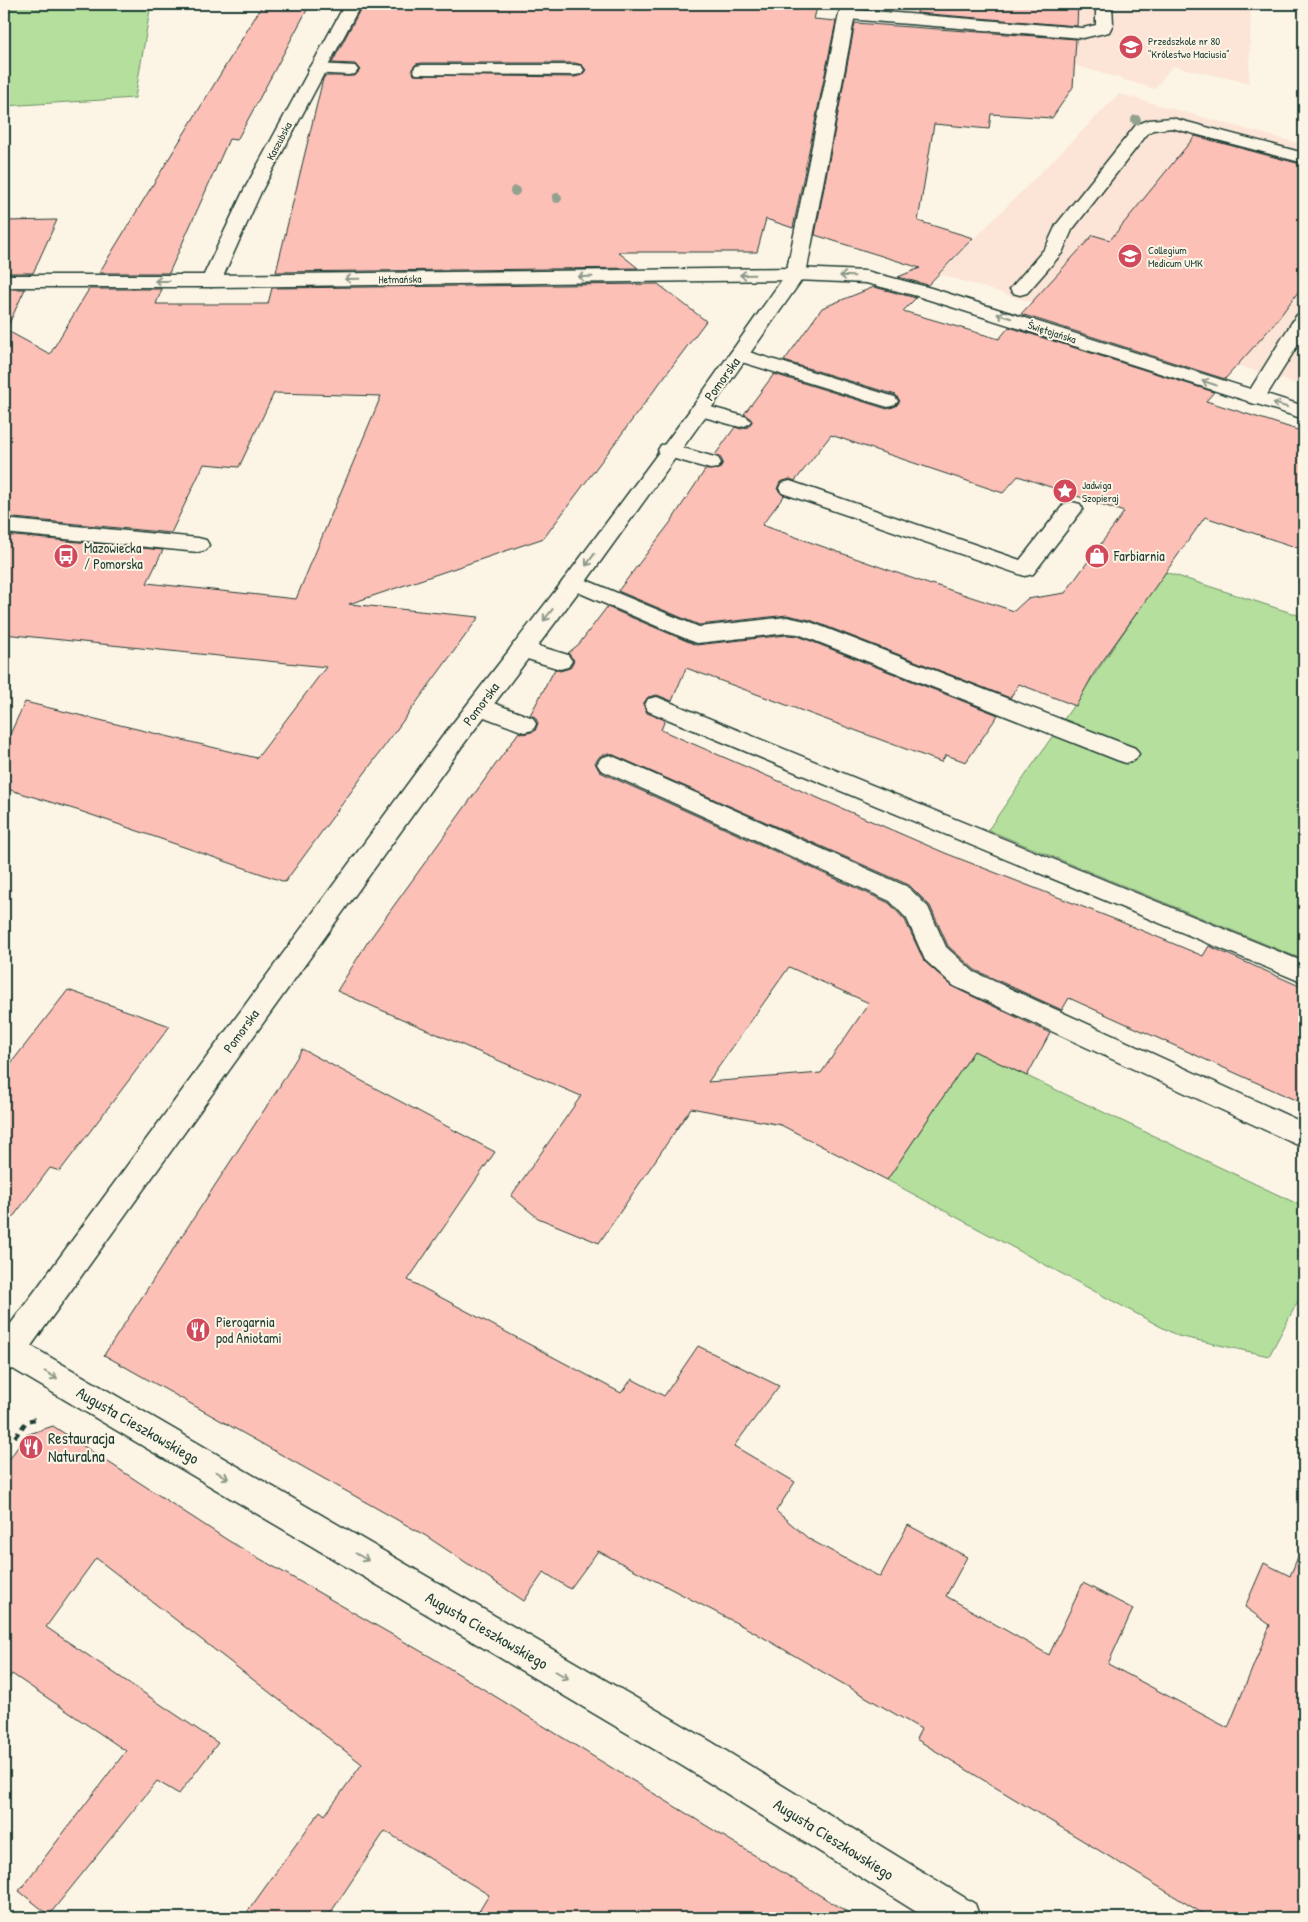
<svg xmlns="http://www.w3.org/2000/svg" width="1308" height="1922" font-family="'Patrick Hand',sans-serif">
	<style>
		.built { fill: #fce5d7 }
		.green { fill: #b5df9c; stroke: #6a8e68 }
		.building { fill: #fcc0b7; stroke: #1f3d34; fill-rule: evenodd }
		.lines { fill: none; stroke-linecap: round; stroke-linejoin: round }
		.lane-casing { stroke: #1f3d34; stroke-width: 3 }
		.street-casing { stroke: #1f3d34; stroke-width: 3 }
		.secondary-casing { stroke: #1f3d34; stroke-width: 3 }
		.path { stroke: #1f3d34; stroke-width: 4; stroke-dasharray: 6 5; stroke-linecap: butt }
		.lane { fill: #fcf5e5; fill-rule: evenodd }
		.street { fill: #fcf5e5; fill-rule: evenodd }
		.secondary { fill: #fcf5e5; fill-rule: evenodd }
		.tree { fill: #93a18f }
		.oneway { stroke: #8e998c }
		.labels { text-anchor: middle; stroke-width: 4; stroke-linejoin: round; paint-order: stroke }
		.far-poi-label { font-size: 11px; fill: #1f3d34; stroke: #fcf5e5; text-anchor: start }
		.far-street-label { font-size: 11px; fill: #1f3d34; stroke: #fcf5e5 }
		.street-label { font-size: 14px; fill: #1f3d34; stroke: #fcf5e5 }
		.poi-label { font-size: 14px; fill: #1f3d34; stroke: #fcf5e5; text-anchor: start }
		.near-street-label { font-size: 16px; fill: #1f3d34; stroke: #fcf5e5 }
		.near-poi-label { font-size: 16px; fill: #1f3d34; stroke: #fcf5e5; text-anchor: start }
	</style>
	<rect width="100%" height="100%" fill="#fcf5e5"/>
	<filter id="ink" filterUnits="userSpaceOnUse"><feTurbulence type="fractalNoise" baseFrequency=".02" numOctaves="2"/><feDisplacementMap in="SourceGraphic" scale="10" xChannelSelector="R" yChannelSelector="G"/><feConvolveMatrix kernelMatrix="1 2 1 2 8 2 1 2 1" color-interpolation-filters="sRGB"/></filter>
	<g filter="url(#ink)">
		<g class="built">
			<polygon points="885,4 1251,4 1249,83 1172,66 1155,89 948,28 881,22"/>
			<polygon points="1119,94 1304,145 1304,386 939,274"/>
		</g>
		<g class="green">
			<polygon points="7,4 151,4 135,98 4,106 4,5"/>
			<polygon points="1165,572 1304,617 1304,960 988,830"/>
			<polygon points="974,1051 1304,1207 1304,1304 1298,1301 1269,1356 1178,1336 887,1180"/>
		</g>
		<g class="building">
			<path d="M363,4H818L814,19L836,21L793,228L766,219L757,252H618L638,268L276,272L323,79L325,76H355L360,70L355,64L332,63ZM422,63H575L582,65L586,70L582,75L575,77L414,75L412,69L416,64Z"/>
			<polygon points="918,4 1078,4 1077,26 917,13"/>
			<polygon points="262,6 308,8 237,140 229,139 169,273 99,273"/>
			<polygon points="855,23 1076,39 1073,87 1052,118 991,114 989,129 934,124 918,221 973,238 928,285 898,277 920,268 815,235"/>
			<polygon points="1195,136 1304,165 1304,284 1275,323 1225,379 1021,314 1093,235 1110,240"/>
			<polygon points="57,220 33,273 4,273 4,221"/>
			<polygon points="658,284 706,321 544,538 349,604 479,617 285,882 80,811 4,788 4,747 25,702 257,758 326,667 4,634 4,535 163,550 147,583 296,599 381,396 274,393 239,467 204,464 171,533 4,517 4,289 25,289 6,330 50,354 89,289 162,289 156,304 268,304 272,288"/>
			<path d="M874,287L916,298L903,311L999,339L1009,327L1214,392L1206,401L1304,432V550L1205,517L1094,673L1076,706L1019,684L1010,698L810,620L787,615L699,625L618,591L670,523L705,470L720,469L723,462L720,457L715,455L735,427L741,429L748,427L752,422L748,416L744,414L774,374L887,409L896,406L900,401L896,395L784,361L822,308ZM831,435L1003,493L1018,476L1124,512L1065,593L1027,599L1014,611L932,584L931,585L762,525L784,496L777,489L780,482L790,479L795,481Z"/>
			<path d="M607,607L696,645L787,635L798,636L998,715L966,762L946,755L941,762L686,668L672,701L657,695L648,697L643,704L647,713L665,720L661,730L945,853L1119,921L1203,956L1209,946L1304,988V1104L1069,998L1062,1010L975,970L948,946L930,906L909,885L609,753L600,756L595,763L600,772L889,903L905,920L924,961L953,987L1050,1033L1027,1076L974,1051L887,1180L781,1125L691,1108L599,1243L538,1218L511,1196L581,1096L337,991L367,943L519,732L524,734L535,731L538,723L535,717L530,715L555,669L560,671L570,668L574,660L568,653L579,644ZM789,967L869,1003L821,1073L708,1082Z"/>
			<polygon points="68,990 170,1026 60,1171 50,1168 4,1229 4,1072"/>
			<polygon points="302,1049 495,1152 408,1280 621,1393 632,1379 664,1396 698,1346 779,1386 734,1446 795,1482 776,1511 809,1539 880,1577 908,1525 967,1557 946,1596 1049,1655 1083,1583 1133,1609 1108,1664 1228,1728 1270,1625 1245,1607 1264,1563 1290,1576 1303,1545 1304,1545 1304,1918 1210,1918 916,1739 921,1729 752,1631 598,1551 570,1589 544,1572 524,1601 426,1536 104,1355 276,1092"/>
			<polygon points="53,1426 229,1541 431,1657 857,1918 475,1918 489,1895 385,1831 327,1918 243,1918 320,1811 325,1815 362,1764 96,1558 46,1627 218,1743 179,1794 157,1781 49,1915 19,1891 126,1751 12,1674 4,1685 4,1467 26,1435"/>
		</g>
		<g class="lines">
			<defs>
				<g id="lane">
					<polygon points="1096,4 1112,4 1113,24 1109,32 1083,38 847,19 841,17 839,14 841,11 847,9 1083,28 1096,25"/>
					<polygon points="317,64 355,66 358,70 355,74 349,75 311,73 308,69 311,65"/>
					<polygon points="422,65 575,65 581,66 584,70 581,74 575,75 416,74 413,70 416,66"/>
					<polygon points="1172,118 1304,153 1304,163 1172,128 1153,130 1148,133 1072,230 1062,253 1027,293 1020,295 1013,293 1010,289 1046,247 1056,225 1136,125 1149,120"/>
					<polygon points="1304,313 1304,335 1265,398 1262,402 1255,404 1248,402 1245,398 1294,319 1297,315"/>
					<polygon points="739,349 895,397 898,401 895,405 888,407 881,405 732,359 729,355 732,351"/>
					<polygon points="700,404 747,417 751,421 747,425 740,427 693,414 689,410 693,406"/>
					<polygon points="669,444 718,458 721,463 718,468 710,469 661,455 658,450 661,445"/>
					<polygon points="790,481 1020,560 1064,504 1072,502 1080,504 1083,509 1033,574 1025,576 782,493 779,488 782,483"/>
					<polygon points="574,575 699,627 787,617 810,622 1135,748 1139,754 1135,760 1126,763 1117,760 798,634 787,633 697,643 689,640 566,587 562,582 566,577"/>
					<polygon points="522,641 568,655 572,661 568,667 560,669 514,655 510,649 514,643"/>
					<polygon points="657,697 1304,962 1304,983 648,711 645,705 648,699"/>
					<polygon points="480,698 533,718 536,724 533,730 524,732 471,712 468,706 471,700"/>
					<polygon points="610,755 908,887 928,907 946,947 974,972 1304,1123 1304,1148 954,986 925,960 907,919 890,901 601,770 597,764 601,758"/>
				</g>
				<g id="street">
					<polygon points="345,4 361,4 261,192 221,281 218,285 211,287 204,285 201,281 243,192"/>
					<polygon points="841,4 857,4 806,274 707,414 582,587 460,749 31,1346 710,1741 975,1904 980,1918 926,1918 684,1767 13,1369 4,1372 4,1333 442,737 566,577 693,406 786,274"/>
					<polygon points="4,519 198,538 206,540 209,545 206,550 198,552 4,533"/>
				</g>
				<polygon id="secondary" points="796,268 866,271 931,288 1304,406 1304,419 917,296 866,283 796,280 211,287 4,287 4,275 211,275"/>
			</defs>
			<use href="#lane" class="lane-casing"/>
			<use href="#street" class="street-casing"/>
			<use href="#secondary" class="secondary-casing"/>
			<polyline class="path" points="15,1437 27,1421 36,1419"/>
			<use href="#lane" class="lane"/>
			<use href="#street" class="street"/>
			<use href="#secondary" class="secondary"/>
		</g>
		<g class="tree">
			<circle cx="1136" cy="120" r="5"/>
			<circle cx="515" cy="191" r="5"/>
			<circle cx="557" cy="198" r="5"/>
		</g>
		<defs><path id="oneway-shaft" d="M-6 0H5M1.5-3L5.5 0L1.5 3" fill="none" stroke-width="1.6" stroke-linecap="round" stroke-linejoin="round" transform="scale(1.25)"/></defs>
		<g class="oneway">
			<use href="#oneway-shaft" transform="translate(747 275) rotate(179)"/>
			<use href="#oneway-shaft" transform="translate(847 276) rotate(-178)"/>
			<use href="#oneway-shaft" transform="translate(585 277) rotate(179)"/>
			<use href="#oneway-shaft" transform="translate(352 279) rotate(179)"/>
			<use href="#oneway-shaft" transform="translate(162 281) rotate(-180)"/>
			<use href="#oneway-shaft" transform="translate(1004 316) rotate(-162)"/>
			<use href="#oneway-shaft" transform="translate(1209 383) rotate(-162)"/>
			<use href="#oneway-shaft" transform="translate(1280 405) rotate(-163)"/>
			<use href="#oneway-shaft" transform="translate(590 560) rotate(126)"/>
			<use href="#oneway-shaft" transform="translate(548 615) rotate(128)"/>
			<use href="#oneway-shaft" transform="translate(51 1375) rotate(30)"/>
			<use href="#oneway-shaft" transform="translate(222 1475) rotate(30)"/>
			<use href="#oneway-shaft" transform="translate(362 1557) rotate(30)"/>
			<use href="#oneway-shaft" transform="translate(562 1675) rotate(30)"/>
		</g>
	</g>
	<defs>
		<symbol id="school-disc" viewBox="-11 -11 22 22"><circle r="9.5" fill="#d1495b" stroke="#fcf5e5"/><path d="M0-5L7-2L0 1L-7-2ZM-4 1L0 2.5L4 1V4Q0 6-4 4Z" fill="#fff"/></symbol>
		<symbol id="university-disc" viewBox="-11 -11 22 22"><circle r="9.5" fill="#d1495b" stroke="#fcf5e5"/><path d="M0-5L7-2L0 1L-7-2ZM-4 1L0 2.5L4 1V4Q0 6-4 4Z" fill="#fff"/></symbol>
		<symbol id="sight-disc" viewBox="-11 -11 22 22"><circle r="9.5" fill="#d1495b" stroke="#fcf5e5"/><path d="M0-6L1.8-2.2L6-1.7L2.9 1.2L3.7 5.4L0 3.3L-3.7 5.4L-2.9 1.2L-6-1.7L-1.8-2.2Z" fill="#fff"/></symbol>
		<symbol id="bus-disc" viewBox="-11 -11 22 22"><circle r="9.5" fill="#d1495b" stroke="#fcf5e5"/><path d="M-5-6H5V4H4V6H2V4H-2V6H-4V4H-5ZM-3.5-4V0h7V-4ZM-3.5 1.2v1.5H-2V1.2ZM2 1.2v1.5H3.5V1.2Z" fill="#fff"/></symbol>
		<symbol id="shop-disc" viewBox="-11 -11 22 22"><circle r="9.5" fill="#d1495b" stroke="#fcf5e5"/><path d="M-5-2.5h2.3a2.7 3.5 0 0 1 5.4 0H5L5.5 6h-11ZM-1.5-2.5h3a1.5 2.3 0 0 0-3 0Z" fill="#fff"/></symbol>
		<symbol id="restaurant-disc" viewBox="-11 -11 22 22"><circle r="9.5" fill="#d1495b" stroke="#fcf5e5"/><path d="M-5-6h1v4h1v-4h1v4h1v-4h1v5L-1.5 .5V6h-2V.5L-5-1ZM5-6V6H3V1.5H1.5Q1.5-4 5-6Z" fill="#fff"/></symbol>
	</defs>
	<g fill-rule="evenodd">
		<use href="#school-disc" x="1117" y="33" width="28" height="28"/>
		<use href="#university-disc" x="1116" y="242" width="28" height="28"/>
		<use href="#sight-disc" x="1051" y="477" width="28" height="28"/>
		<use href="#bus-disc" x="52" y="542" width="28" height="28"/>
		<use href="#shop-disc" x="1083" y="542" width="28" height="28"/>
		<use href="#restaurant-disc" x="184" y="1316" width="28" height="28"/>
		<use href="#restaurant-disc" x="17" y="1433" width="28" height="28"/>
	</g>
	<g class="labels">
		<g class="far-poi-label">
			<text x="1148" y="45">Przedszkole nr 80<tspan x="1148" dy="13">"Królestwo Maciusia"</tspan></text>
			<text x="1148" y="254">Collegium<tspan x="1148" dy="13">Medicum UMK</tspan></text>
			<text x="1082" y="489">Jadwiga<tspan x="1082" dy="13">Szopieraj</tspan></text>
		</g>
		<g class="far-street-label">
			<text transform="translate(279 141) rotate(-62)" y="4">Kaszubska</text>
			<text transform="translate(400 279) rotate(-1)" y="4">Hetmańska</text>
			<text transform="translate(1052 332) rotate(18)" y="4">Świętojańska</text>
		</g>
		<g class="street-label">
			<text transform="translate(722 379) rotate(-54)" y="5">Pomorska</text>
			<text transform="translate(481 704) rotate(-53)" y="5">Pomorska</text>
			<text transform="translate(241 1031) rotate(-54)" y="5">Pomorska</text>
		</g>
		<g class="poi-label">
			<text x="84" y="553">Mazowiecka<tspan x="84" dy="16">/ Pomorska</tspan></text>
			<text x="1114" y="561">Farbiarnia</text>
			<text x="216" y="1327">Pierogarnia<tspan x="216" dy="16">pod Aniołami</tspan></text>
		</g>
		<g class="near-street-label">
			<text transform="translate(138 1425) rotate(30)" y="6">Augusta Cieszkowskiego</text>
			<text transform="translate(487 1630) rotate(30)" y="6">Augusta Cieszkowskiego</text>
			<text transform="translate(834 1839) rotate(32)" y="6">Augusta Cieszkowskiego</text>
		</g>
		<g class="near-poi-label">
			<text x="48" y="1444">Restauracja<tspan x="48" dy="18">Naturalna</tspan></text>
		</g>
	</g>
	<rect width="1308" height="1922" fill="none" stroke="#fcf5e5" stroke-width="20"/>
	<rect x="10" y="10" width="1288" height="1902" fill="none" stroke="#1f3d34" stroke-width="2" filter="url(#ink)"/>
</svg>
